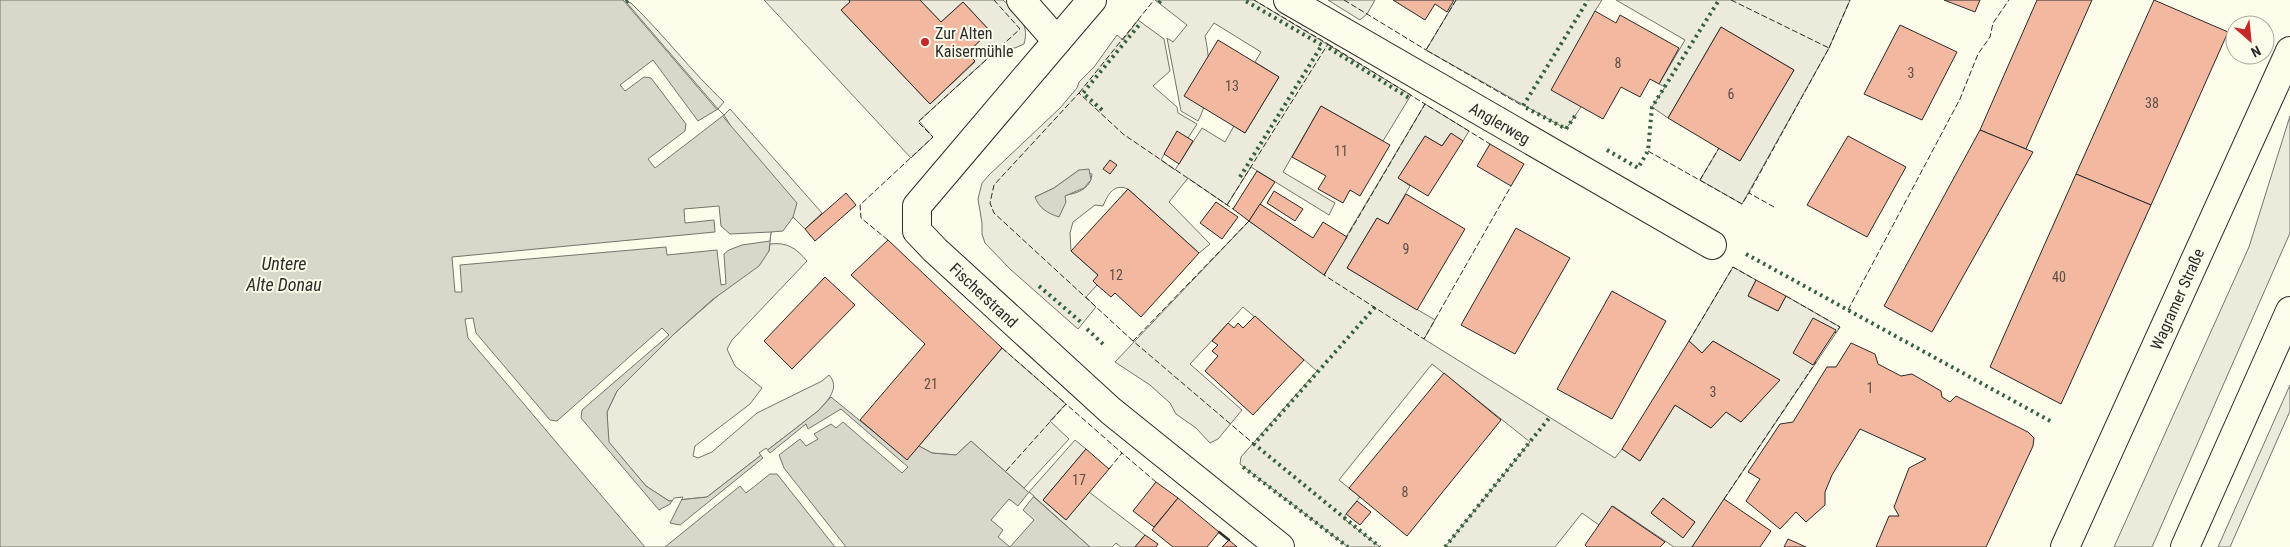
<svg xmlns="http://www.w3.org/2000/svg" width="2290" height="547" font-family="'Roboto Condensed',sans-serif">
	<style>
		.green { fill: #ecebdb; stroke: #74746e; fill-rule: evenodd }
		.water { fill: #d8d7c9; stroke: #74746e }
		.pier { fill: #fdfbea; stroke: #74746e }
		.building { fill: #f2b8a0; stroke: #2b2b2b }
		.lines { fill: none; stroke-linecap: round; stroke-linejoin: round }
		.street-casing { stroke: #2b2b2b; stroke-width: 30 }
		.primary-casing { stroke: #2b2b2b; stroke-width: 30 }
		.street { stroke: #fdfbea; stroke-width: 28 }
		.primary { stroke: #fdfbea; stroke-width: 28 }
		.hedge { stroke: #34623c; stroke-width: 4; stroke-dasharray: 2.5 4; stroke-linecap: butt }
		.fence { stroke: #2b2b2b; stroke-width: 1; stroke-dasharray: 6 2.5; stroke-linecap: butt }
		.wall { stroke: #2b2b2b; stroke-width: 2.5 }
		.poi-dot { fill: #c62828; stroke: #fdfbea; stroke-width: 2 }
		.labels { text-anchor: middle; stroke-width: 4; stroke-linejoin: round; paint-order: stroke }
		.number-label { font-size: 14px; fill: #5d4e48 }
		.poi-label { font-size: 16px; fill: #2b2b2b; stroke: #fdfbea; text-anchor: start }
		.street-label { font-size: 16px; fill: #2b2b2b; stroke: #fdfbea }
		.water-label { font-size: 18px; font-style: italic; fill: #2b2b2b; stroke: #fdfbea }
	</style>
	<rect width="100%" height="100%" fill="#fdfbea"/>
	<g class="green">
		<path d="M764,0H849L850,2L841,10L930,104L975,62L967,53L990,31L963,2L941,22L920,0H1003C1017,13 1030,23 1024,44L1015,48L1000,47L919,121L933,137L911,158Z"/>
		<path d="M1155,0H1254L1411,95L1383,141L1321,106L1283,172L1335,203L1329,215L1251,167L1227,205L1188,178L1169,202L1210,244L1199,253L1128,189C1114,183 1108,194 1103,206L1095,205L1073,222L1070,233L1071,251L1098,275L1097,285L1086,297L1096,307L1078,329L1010,269L985,243L982,234V223L978,199L982,183L989,175L1060,108L1077,88L1079,82L1094,67L1117,35L1123,40L1138,20L1164,39L1170,71L1153,86L1177,107L1178,113L1197,124L1188,138L1177,132L1161,160L1175,170L1202,128L1225,142L1234,126L1245,133L1279,77L1255,62L1261,52L1214,23L1205,36C1211,63 1211,97 1198,121L1181,111L1167,38L1173,42L1187,25ZM1079,170L1092,174C1090,199 1053,196 1035,197L1054,188Z"/>
		<polygon points="1328,0 1375,0 1367,14 1360,20"/>
		<polygon points="1456,0 1602,0 1595,11 1581,107 1566,129 1426,50"/>
		<polygon points="1616,0 1850,0 1829,48 1742,204 1700,180 1719,148 1740,161 1794,70 1721,27 1668,118 1652,107 1665,87 1659,84 1685,40"/>
		<path d="M626,2L631,3C664,35 691,71 724,102L718,109Z"/>
		<path d="M1425,104L1469,131L1463,141L1450,134L1442,146L1425,136L1399,178L1410,186L1388,224L1377,218L1347,268L1435,320L1424,339L1615,458L1622,449L1640,461L1675,405L1711,428L1726,412L1741,422L1779,380L1713,341L1702,353L1689,341L1733,267L1756,280L1748,296L1778,311L1786,296L1840,327L1692,547H1674L1613,506L1599,525L1582,513L1555,547H1445L1530,442L1432,364L1339,480L1360,497L1343,518L1380,547H1348L1240,464L1241,457L1317,371L1243,307L1190,364L1242,410L1218,439L1210,443L1196,428L1176,414L1170,403L1150,385L1115,362L1249,221L1324,274ZM1663,498L1695,522L1683,537L1651,513Z"/>
		<polygon points="730,109 822,213 805,229 793,217 784,214 724,115"/>
		<polygon points="2290,116 2290,233 2152,547 2114,547 2249,247"/>
		<path d="M770,244C787,242 796,248 807,261L732,340L727,349L735,366L762,388L750,404L695,446L693,456L698,458L712,452L757,413L822,381L829,375C841,388 827,401 818,411L707,497L669,501L646,486L608,442L607,412L617,391L674,334L769,251Z"/>
		<polygon points="1002,348 1066,404 1050,421 1069,439 1024,488 971,441 956,455 932,453 919,446"/>
		<polygon points="2290,385 2290,411 2230,547 2218,547"/>
		<polygon points="1075,440 1086,449 1043,500 1066,520 1089,492 1145,535 1135,547 1121,547 1116,543 1112,547 1090,547 1029,492"/>
	</g>
	<g class="water">
		<polygon points="0,0 623,0 797,203 793,217 783,231 771,232 769,251 759,266 712,300 674,334 617,391 607,412 609,442 646,486 669,501 707,497 818,411 831,397 907,459 919,446 932,453 956,455 971,441 1090,547 0,547"/>
		<path d="M1089,169L1091,180L1084,188L1065,196L1066,202L1059,217C1047,213 1039,208 1035,197L1054,188L1079,170Z"/>
	</g>
	<g class="pier">
		<polygon points="653,60 698,121 718,109 724,115 655,168 648,159 685,131 686,124 651,78 644,77 625,91 620,85"/>
		<polygon points="719,206 721,226 730,234 771,232 770,241 742,245 729,250 724,254 726,284 721,285 717,250 667,255 666,247 460,265 462,292 455,292 452,257 715,232 714,220 685,223 684,209"/>
		<polygon points="473,318 476,333 550,420 557,421 662,328 669,335 582,410 581,418 659,510 670,504 674,498 683,497 670,523 680,525 763,458 759,453 766,448 770,453 806,424 808,429 841,409 908,467 902,473 843,422 836,428 831,424 814,434 818,439 806,446 800,439 779,455 784,468 846,547 835,547 777,474 770,474 746,493 740,486 665,547 645,547 468,338 465,319"/>
		<polygon points="1029,492 1034,496 1023,510 1034,520 1010,547 998,537 1003,530 991,520 1009,499 1018,506"/>
	</g>
	<g class="building">
		<polygon points="849,0 920,0 941,22 963,2 990,31 967,53 975,61 930,104 841,10 850,2"/>
		<polygon points="1393,0 1454,0 1447,12 1435,4 1425,20"/>
		<polygon points="1944,0 1980,0 1975,12"/>
		<polygon points="2037,0 2092,0 2026,149 1980,130"/>
		<polygon points="2154,0 2228,32 2151,205 2076,174"/>
		<polygon points="1595,11 1616,23 1620,15 1679,48 1659,84 1650,79 1640,97 1621,87 1603,119 1551,90"/>
		<polygon points="1900,25 1957,52 1922,120 1864,94"/>
		<polygon points="1721,27 1794,70 1740,161 1668,118"/>
		<polygon points="1218,40 1279,77 1245,133 1184,96"/>
		<polygon points="1321,106 1390,145 1360,196 1350,190 1343,203 1318,189 1326,176 1292,157"/>
		<polygon points="1980,130 2033,152 1932,332 1884,306"/>
		<polygon points="1177,131 1193,141 1179,164 1164,154"/>
		<polygon points="1451,133 1463,141 1428,196 1398,178 1425,136 1442,146"/>
		<polygon points="1848,136 1906,167 1867,237 1807,205"/>
		<polygon points="1490,144 1524,164 1511,186 1477,166"/>
		<polygon points="1110,160 1117,165 1110,174 1103,169"/>
		<polygon points="1257,171 1275,182 1249,221 1233,209"/>
		<polygon points="2076,174 2151,205 2061,404 1990,367"/>
		<polygon points="1128,189 1199,253 1141,317 1115,293 1111,297 1097,285 1093,281 1098,275 1071,251"/>
		<polygon points="1274,191 1303,209 1295,221 1267,203"/>
		<polygon points="846,193 856,205 815,241 805,229"/>
		<polygon points="1406,194 1465,229 1417,310 1347,268 1377,218 1388,224"/>
		<polygon points="1216,202 1238,217 1222,239 1200,223"/>
		<polygon points="1260,204 1313,238 1323,222 1347,237 1324,275 1249,221"/>
		<polygon points="1516,228 1570,258 1515,354 1461,325"/>
		<polygon points="888,240 1002,348 907,460 860,420 925,344 851,275"/>
		<polygon points="825,277 855,305 792,369 764,341"/>
		<polygon points="1756,280 1786,296 1778,311 1748,296"/>
		<polygon points="1612,291 1666,321 1612,419 1557,389"/>
		<polygon points="1255,316 1304,360 1253,415 1205,371 1218,356 1212,351 1218,345 1212,341 1228,323 1234,328 1238,323 1243,328"/>
		<polygon points="1813,318 1836,330 1813,365 1793,353"/>
		<polygon points="1689,341 1702,353 1713,341 1780,380 1741,422 1726,412 1711,428 1675,405 1640,461 1622,449"/>
		<polygon points="1851,343 1875,354 1878,364 1901,376 1912,374 1941,391 1942,397 1950,402 1956,396 2028,432 2034,438 2033,446 1986,547 1876,547 1889,516 1899,516 1894,507 1909,468 1926,459 1860,429 1832,475 1825,492 1825,505 1806,522 1796,512 1780,529 1746,501 1760,479 1748,472 1780,424 1793,422 1827,367 1836,367"/>
		<polygon points="1444,373 1501,420 1407,536 1349,488"/>
		<polygon points="1086,449 1109,469 1066,520 1043,500"/>
		<polygon points="1156,482 1178,498 1154,527 1133,511"/>
		<polygon points="1178,498 1219,532 1207,547 1173,547 1152,530"/>
		<polygon points="1663,498 1695,522 1683,538 1651,513"/>
		<polygon points="1724,499 1771,531 1760,547 1692,547"/>
		<polygon points="1357,501 1371,512 1360,525 1346,514"/>
		<polygon points="1612,506 1665,542 1660,547 1587,547 1585,545"/>
		<polygon points="1145,535 1158,544 1156,547 1135,547"/>
		<polygon points="1788,539 1806,547 1784,547"/>
		<polygon points="1229,540 1237,547 1222,547"/>
	</g>
	<g class="lines">
		<defs>
			<g id="street">
				<polyline points="1021,0 1057,41 917,206 917,231 935,250 1111,411 1280,547"/>
				<polyline points="1288,0 1712,245"/>
				<polyline points="1057,41 1092,0"/>
			</g>
			<g id="primary">
				<polyline points="2065,547 2290,51"/>
				<polyline points="2185,547 2290,311"/>
			</g>
		</defs>
		<use href="#street" class="street-casing"/>
		<use href="#primary" class="primary-casing"/>
		<use href="#street" class="street"/>
		<use href="#primary" class="primary"/>
		<g class="hedge">
			<polyline points="626,2 628,0"/>
			<polyline points="1159,3 1161,0"/>
			<polyline points="1329,48 1409,98"/>
			<polyline points="1102,110 1083,93 1139,25"/>
			<polyline points="1575,116 1566,129 1523,106 1588,0"/>
			<polyline points="1607,150 1638,168 1648,151 1652,107 1719,0"/>
			<polyline points="1240,177 1322,45 1244,0"/>
			<polyline points="1746,254 2052,422"/>
			<polyline points="1039,286 1082,323"/>
			<polyline points="1375,307 1254,444 1380,547"/>
			<polyline points="1087,329 1103,344"/>
			<polyline points="1243,467 1348,547"/>
			<polyline points="1445,547 1550,417"/>
		</g>
		<g class="fence">
			<polyline points="1344,0 1426,50"/>
			<polyline points="1456,0 1426,50 1523,106"/>
			<polyline points="1731,0 1829,48 1749,193 1774,207"/>
			<polyline points="1328,44 1425,104"/>
			<polyline points="1829,48 1850,0"/>
			<polyline points="1079,93 1154,0"/>
			<polyline points="1648,151 1742,204 1749,193"/>
			<polyline points="1700,180 1719,148"/>
			<polyline points="1227,205 1328,44 1254,0"/>
			<polyline points="1249,221 1133,341 1254,444"/>
			<polyline points="888,240 861,218 860,205 933,137 918,122 1020,29 994,0"/>
			<polyline points="1345,240 1425,104 1490,144"/>
			<polyline points="1326,272 1324,275 1424,339 1511,186"/>
			<polyline points="1786,296 1840,327 1835,333"/>
			<polyline points="1848,310 1960,99 1978,54 1990,37 1993,23 2009,0"/>
			<polyline points="1133,341 994,213 990,203 994,185 1079,93 1123,134 1233,209"/>
			<polyline points="1689,341 1733,267 1756,280"/>
			<polyline points="1002,348 1066,404"/>
			<polyline points="1109,469 1122,453 1156,482"/>
			<polyline points="1006,471 1066,404 1122,453"/>
			<polyline points="1724,499 1816,362"/>
		</g>
		<polyline class="wall" points="1219,532 1229,540"/>
	</g>
	<circle class="poi-dot" cx="925" cy="42" r="5"/>
	<g class="labels">
		<g class="number-label">
			<text x="1618" y="68">8</text>
			<text x="1911" y="78">3</text>
			<text x="1232" y="91">13</text>
			<text x="1731" y="99">6</text>
			<text x="2152" y="108">38</text>
			<text x="1341" y="156">11</text>
			<text x="1406" y="254">9</text>
			<text x="1116" y="280">12</text>
			<text x="2059" y="282">40</text>
			<text x="931" y="389">21</text>
			<text x="1870" y="393">1</text>
			<text x="1713" y="397">3</text>
			<text x="1079" y="485">17</text>
			<text x="1405" y="497">8</text>
		</g>
		<g class="poi-label">
			<text x="935" y="39">Zur Alten<tspan x="935" dy="18">Kaisermühle</tspan></text>
		</g>
		<g class="street-label">
			<text transform="translate(1500 123) rotate(30)" y="6">Anglerweg</text>
			<text transform="translate(984 295) rotate(43)" y="6">Fischerstrand</text>
			<text transform="translate(2177 299) rotate(-66)" y="6">Wagramer Straße</text>
		</g>
		<g class="water-label">
			<text x="284" y="270">Untere<tspan x="284" dy="21">Alte Donau</tspan></text>
		</g>
	</g>
	<g transform="translate(2250 40) rotate(153)"><circle r="24" fill="#fdfbea" stroke="#a9a89e"/>
	<path d="M0-4L9 19L0 12L-9 19Z" fill="#c62828"/>
	<text y="-8" font-size="14" font-weight="bold" text-anchor="middle" fill="#2b2b2b">N</text>
	</g>
</svg>
